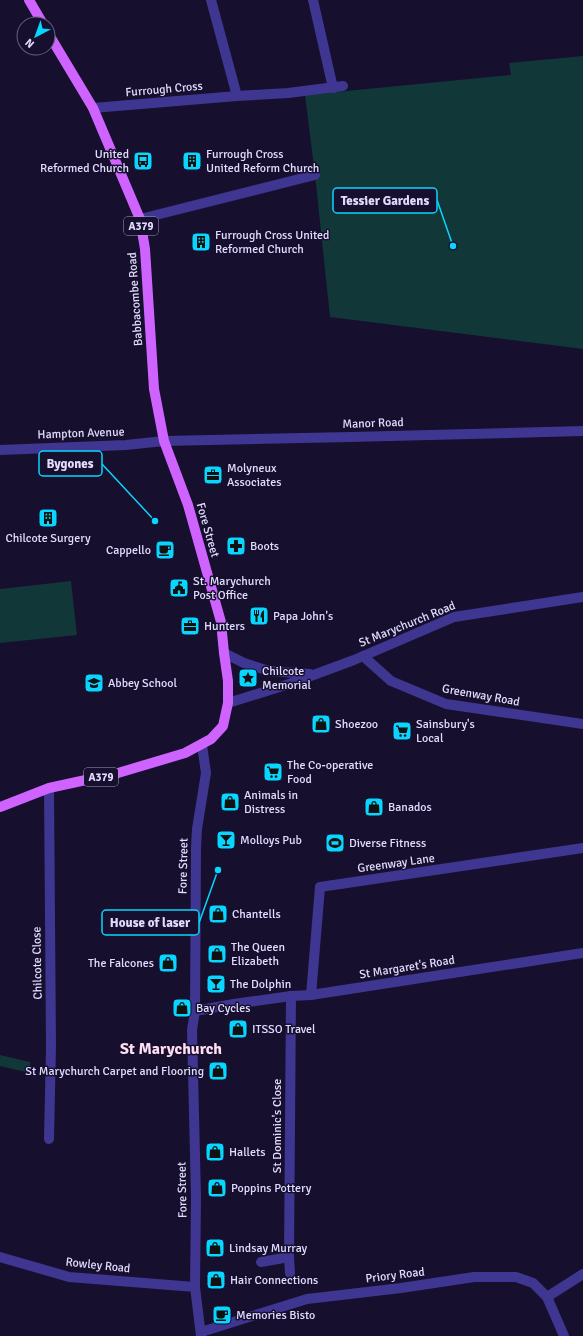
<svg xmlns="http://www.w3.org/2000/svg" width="583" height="1336" font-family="Signika,sans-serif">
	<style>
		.green { fill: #113738 }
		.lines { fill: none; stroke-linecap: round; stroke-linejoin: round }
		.pedestrian { stroke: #3f3691; stroke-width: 10 }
		.minor { stroke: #3f3691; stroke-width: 10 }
		.tertiary { stroke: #3f3691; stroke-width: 10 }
		.primary { stroke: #cf63ff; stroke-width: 10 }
		.labels { text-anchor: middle; stroke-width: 3; stroke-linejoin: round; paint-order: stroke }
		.shield { fill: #160f2e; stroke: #a59ec0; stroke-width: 1 }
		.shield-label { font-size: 11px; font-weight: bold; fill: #e2dcff }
		.street-label { font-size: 12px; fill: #e2dcff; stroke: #160f2e }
		.poi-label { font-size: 12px; fill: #e2dcff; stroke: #160f2e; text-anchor: start }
		.district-label { font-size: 16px; font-weight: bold; fill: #ffdef1; stroke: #160f2e }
		.leader { fill: none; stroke: #08d6ff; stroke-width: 1.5 }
		.callout-dot { fill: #08d6ff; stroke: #160f2e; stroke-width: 1.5 }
		.callout { fill: #160f2e; stroke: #08d6ff; stroke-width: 1.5 }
		.callout-label { font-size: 13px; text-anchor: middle; font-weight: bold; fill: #e2dcff }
	</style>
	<rect width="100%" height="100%" fill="#160f2e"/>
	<g class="green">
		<polygon points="583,56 583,349 330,317 315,175 305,95 511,75 509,63"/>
		<polygon points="71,581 77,635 0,643 0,589"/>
		<polygon points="0,1055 30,1062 30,1073 0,1066"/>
	</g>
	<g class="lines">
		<g class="pedestrian">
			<polyline points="195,1011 234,1004"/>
			<polyline points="195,1287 196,1198 192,1030 195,1011 196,848"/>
		</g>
		<g class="minor">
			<polyline points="211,0 237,96"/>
			<polyline points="313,0 333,88"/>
			<polyline points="93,108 237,96 288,93 343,86"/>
			<polyline points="140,219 315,175"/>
			<polyline points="0,450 126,445 164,441"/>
			<polyline points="224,653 244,663 269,671 310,674"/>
			<polyline points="363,656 391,681 446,704 583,724"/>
			<polyline points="228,703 289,684 354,660 454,617 583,597"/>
			<polyline points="49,788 51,1047 49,1139"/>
			<polyline points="196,848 197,829 206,773 202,745"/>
			<polyline points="311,995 320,887 583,848"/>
			<polyline points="234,1004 291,996 311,995 583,953"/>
			<polyline points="0,1257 69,1277 195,1287 201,1336"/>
			<polyline points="261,1262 289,1257"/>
			<polyline points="290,1273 289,1257 291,996"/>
			<polyline points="547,1297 583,1274"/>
			<polyline points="201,1332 307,1299 401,1288 474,1277 516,1277 533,1283 547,1297 564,1336"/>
		</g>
		<polyline class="tertiary" points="164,441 351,437 583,431"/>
		<g class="primary">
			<polyline points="29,0 43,24"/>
			<polyline points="0,807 49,788 118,773 185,753 211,739 223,726 228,703 228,681 224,653 221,622 188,505 164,441 154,389 145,249 140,219 93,108 48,33"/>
		</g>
	</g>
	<defs>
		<symbol id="bus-square" viewBox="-11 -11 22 22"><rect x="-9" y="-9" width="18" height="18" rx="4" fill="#08d6ff" stroke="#160f2e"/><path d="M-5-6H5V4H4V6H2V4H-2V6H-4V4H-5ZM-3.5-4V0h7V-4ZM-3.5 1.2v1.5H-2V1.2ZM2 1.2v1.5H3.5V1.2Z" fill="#111"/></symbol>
		<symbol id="building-square" viewBox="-11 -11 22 22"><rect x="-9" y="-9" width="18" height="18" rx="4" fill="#08d6ff" stroke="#160f2e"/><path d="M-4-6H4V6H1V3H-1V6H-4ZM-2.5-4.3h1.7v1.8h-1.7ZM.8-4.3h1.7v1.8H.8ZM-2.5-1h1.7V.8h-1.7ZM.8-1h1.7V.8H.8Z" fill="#111"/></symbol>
		<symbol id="office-square" viewBox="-11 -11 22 22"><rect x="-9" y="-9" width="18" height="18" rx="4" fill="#08d6ff" stroke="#160f2e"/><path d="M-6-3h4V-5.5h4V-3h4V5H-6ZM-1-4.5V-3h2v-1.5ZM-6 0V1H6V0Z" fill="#111"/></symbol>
		<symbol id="pharmacy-square" viewBox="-11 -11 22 22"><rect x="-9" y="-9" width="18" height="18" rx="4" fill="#08d6ff" stroke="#160f2e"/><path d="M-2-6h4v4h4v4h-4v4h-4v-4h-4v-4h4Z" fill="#111"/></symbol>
		<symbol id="cafe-square" viewBox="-11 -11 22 22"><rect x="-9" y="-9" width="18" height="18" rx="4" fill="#08d6ff" stroke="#160f2e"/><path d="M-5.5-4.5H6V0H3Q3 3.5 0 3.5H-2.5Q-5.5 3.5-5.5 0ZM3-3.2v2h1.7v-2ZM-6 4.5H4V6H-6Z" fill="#111"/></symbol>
		<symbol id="civic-square" viewBox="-11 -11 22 22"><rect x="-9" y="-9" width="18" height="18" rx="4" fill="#08d6ff" stroke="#160f2e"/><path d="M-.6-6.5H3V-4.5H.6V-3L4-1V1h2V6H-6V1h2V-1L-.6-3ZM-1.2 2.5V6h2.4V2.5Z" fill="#111"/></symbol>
		<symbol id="restaurant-square" viewBox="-11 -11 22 22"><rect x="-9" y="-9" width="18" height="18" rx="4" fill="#08d6ff" stroke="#160f2e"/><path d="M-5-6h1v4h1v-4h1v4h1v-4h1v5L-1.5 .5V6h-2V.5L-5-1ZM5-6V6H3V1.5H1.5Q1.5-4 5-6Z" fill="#111"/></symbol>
		<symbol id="sight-square" viewBox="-11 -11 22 22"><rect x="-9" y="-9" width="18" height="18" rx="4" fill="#08d6ff" stroke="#160f2e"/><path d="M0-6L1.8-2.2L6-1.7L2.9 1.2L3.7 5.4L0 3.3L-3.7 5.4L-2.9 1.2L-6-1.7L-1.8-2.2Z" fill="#111"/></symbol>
		<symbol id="school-square" viewBox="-11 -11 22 22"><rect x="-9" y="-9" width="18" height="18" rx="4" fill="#08d6ff" stroke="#160f2e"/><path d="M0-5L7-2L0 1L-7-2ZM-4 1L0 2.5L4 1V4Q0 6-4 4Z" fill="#111"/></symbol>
		<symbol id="shop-square" viewBox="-11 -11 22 22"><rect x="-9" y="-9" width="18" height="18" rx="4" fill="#08d6ff" stroke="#160f2e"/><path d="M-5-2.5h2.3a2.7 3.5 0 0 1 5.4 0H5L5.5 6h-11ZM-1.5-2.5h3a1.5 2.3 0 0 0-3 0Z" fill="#111"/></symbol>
		<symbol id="supermarket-square" viewBox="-11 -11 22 22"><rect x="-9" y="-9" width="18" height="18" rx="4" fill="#08d6ff" stroke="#160f2e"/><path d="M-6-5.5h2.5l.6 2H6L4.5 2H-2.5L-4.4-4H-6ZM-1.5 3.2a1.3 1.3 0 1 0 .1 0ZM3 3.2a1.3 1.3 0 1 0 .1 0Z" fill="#111"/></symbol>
		<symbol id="bar-square" viewBox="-11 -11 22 22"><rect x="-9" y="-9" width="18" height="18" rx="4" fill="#08d6ff" stroke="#160f2e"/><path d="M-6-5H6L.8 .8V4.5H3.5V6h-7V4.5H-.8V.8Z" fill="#111"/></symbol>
		<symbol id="stadium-square" viewBox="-11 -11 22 22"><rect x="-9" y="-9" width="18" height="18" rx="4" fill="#08d6ff" stroke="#160f2e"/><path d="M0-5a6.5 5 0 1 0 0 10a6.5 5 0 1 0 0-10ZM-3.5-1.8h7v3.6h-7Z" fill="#111"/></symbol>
	</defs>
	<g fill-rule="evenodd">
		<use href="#bus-square" x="132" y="150" width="22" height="22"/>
		<use href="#building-square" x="181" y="150" width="22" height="22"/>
		<use href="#building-square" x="190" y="231" width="22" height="22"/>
		<use href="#office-square" x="202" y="464" width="22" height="22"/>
		<use href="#building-square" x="37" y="507" width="22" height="22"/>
		<use href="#pharmacy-square" x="225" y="535" width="22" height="22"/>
		<use href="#cafe-square" x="154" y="539" width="22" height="22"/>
		<use href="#civic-square" x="168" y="577" width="22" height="22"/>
		<use href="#restaurant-square" x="248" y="605" width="22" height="22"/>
		<use href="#office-square" x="179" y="615" width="22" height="22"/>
		<use href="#sight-square" x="237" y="667" width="22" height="22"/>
		<use href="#school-square" x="83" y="672" width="22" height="22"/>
		<use href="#shop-square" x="310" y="713" width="22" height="22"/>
		<use href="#supermarket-square" x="391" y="720" width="22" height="22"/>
		<use href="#supermarket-square" x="262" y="761" width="22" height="22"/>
		<use href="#shop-square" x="219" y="791" width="22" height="22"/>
		<use href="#shop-square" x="363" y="796" width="22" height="22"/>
		<use href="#bar-square" x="215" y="829" width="22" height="22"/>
		<use href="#stadium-square" x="324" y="832" width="22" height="22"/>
		<use href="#shop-square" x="207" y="903" width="22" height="22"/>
		<use href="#shop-square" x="206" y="943" width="22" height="22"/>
		<use href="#shop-square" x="157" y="952" width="22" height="22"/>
		<use href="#bar-square" x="205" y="973" width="22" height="22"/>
		<use href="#shop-square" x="171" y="997" width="22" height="22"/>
		<use href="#shop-square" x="227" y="1018" width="22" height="22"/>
		<use href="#shop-square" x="207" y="1060" width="22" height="22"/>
		<use href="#shop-square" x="204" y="1141" width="22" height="22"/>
		<use href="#shop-square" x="206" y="1177" width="22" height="22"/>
		<use href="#shop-square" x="204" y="1237" width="22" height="22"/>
		<use href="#shop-square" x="205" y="1269" width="22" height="22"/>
		<use href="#cafe-square" x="211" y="1304" width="22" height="22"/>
	</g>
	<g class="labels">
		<g class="shield">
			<rect x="124" y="217" width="34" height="18" rx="3"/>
			<rect x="84" y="768" width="34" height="18" rx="3"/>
		</g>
		<g class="shield-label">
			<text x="141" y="230">A379</text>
			<text x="101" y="781">A379</text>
		</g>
		<g class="street-label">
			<text transform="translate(164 89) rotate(-5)" y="4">Furrough Cross</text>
			<text transform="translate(135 299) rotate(-94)" y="4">Babbacombe Road</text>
			<text transform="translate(373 423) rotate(-2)" y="4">Manor Road</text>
			<text transform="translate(81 433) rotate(-2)" y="4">Hampton Avenue</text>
			<text transform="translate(208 530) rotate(74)" y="4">Fore Street</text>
			<text transform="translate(407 624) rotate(-22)" y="4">St Marychurch Road</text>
			<text transform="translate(481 695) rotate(10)" y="4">Greenway Road</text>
			<text transform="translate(396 863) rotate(-8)" y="4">Greenway Lane</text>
			<text transform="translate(183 866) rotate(-89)" y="4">Fore Street</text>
			<text transform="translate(37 963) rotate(-91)" y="4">Chilcote Close</text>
			<text transform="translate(407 967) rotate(-9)" y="4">St Margaret's Road</text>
			<text transform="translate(277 1126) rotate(-90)" y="4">St Dominic's Close</text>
			<text transform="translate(182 1190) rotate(-91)" y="4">Fore Street</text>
			<text transform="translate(98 1265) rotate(6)" y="4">Rowley Road</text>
			<text transform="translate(395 1275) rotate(-7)" y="4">Priory Road</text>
		</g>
		<g class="poi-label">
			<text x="129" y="158" text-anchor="end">United<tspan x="129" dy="14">Reformed Church</tspan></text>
			<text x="206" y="158">Furrough Cross<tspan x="206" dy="14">United Reform Church</tspan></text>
			<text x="215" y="239">Furrough Cross United<tspan x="215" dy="14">Reformed Church</tspan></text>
			<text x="227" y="472">Molyneux<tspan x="227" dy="14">Associates</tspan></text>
			<text x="48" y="542" text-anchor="middle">Chilcote Surgery</text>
			<text x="250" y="550">Boots</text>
			<text x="151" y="554" text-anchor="end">Cappello</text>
			<text x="193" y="585">St. Marychurch<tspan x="193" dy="14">Post Office</tspan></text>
			<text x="273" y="620">Papa John's</text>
			<text x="204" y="630">Hunters</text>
			<text x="262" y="675">Chilcote<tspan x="262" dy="14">Memorial</tspan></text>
			<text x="108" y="687">Abbey School</text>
			<text x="335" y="728">Shoezoo</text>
			<text x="416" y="728">Sainsbury's<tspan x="416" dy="14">Local</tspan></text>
			<text x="287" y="769">The Co-operative<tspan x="287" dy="14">Food</tspan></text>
			<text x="244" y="799">Animals in<tspan x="244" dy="14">Distress</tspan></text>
			<text x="388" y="811">Banados</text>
			<text x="240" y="844">Molloys Pub</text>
			<text x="349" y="847">Diverse Fitness</text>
			<text x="232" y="918">Chantells</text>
			<text x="231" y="951">The Queen<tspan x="231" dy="14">Elizabeth</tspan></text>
			<text x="154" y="967" text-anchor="end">The Falcones</text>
			<text x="230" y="988">The Dolphin</text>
			<text x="196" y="1012">Bay Cycles</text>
			<text x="252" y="1033">ITSSO Travel</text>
			<text x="204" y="1075" text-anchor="end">St Marychurch Carpet and Flooring</text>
			<text x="229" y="1156">Hallets</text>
			<text x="231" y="1192">Poppins Pottery</text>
			<text x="229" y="1252">Lindsay Murray</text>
			<text x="230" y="1284">Hair Connections</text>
			<text x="236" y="1319">Memories Bisto</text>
		</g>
		<g class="district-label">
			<text x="171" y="1054">St Marychurch</text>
		</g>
	</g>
	<path class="leader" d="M453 246L437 200M155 521L102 464M218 870L199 923"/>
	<g class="callout-dot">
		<circle cx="453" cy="246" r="4"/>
		<circle cx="155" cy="521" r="4"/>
		<circle cx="218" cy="870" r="4"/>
	</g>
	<g class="callout">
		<rect x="333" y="188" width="104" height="25" rx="4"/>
		<rect x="39" y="451" width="63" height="25" rx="4"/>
		<rect x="102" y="910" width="97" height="25" rx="4"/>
	</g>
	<g class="callout-label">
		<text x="385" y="205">Tessier Gardens</text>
		<text x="70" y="468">Bygones</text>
		<text x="150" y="927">House of laser</text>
	</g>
	<g transform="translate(36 36) rotate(221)"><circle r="19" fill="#160f2e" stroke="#686182"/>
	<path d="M0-3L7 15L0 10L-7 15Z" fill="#08d6ff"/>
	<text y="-6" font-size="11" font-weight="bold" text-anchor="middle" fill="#e2dcff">N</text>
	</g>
</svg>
